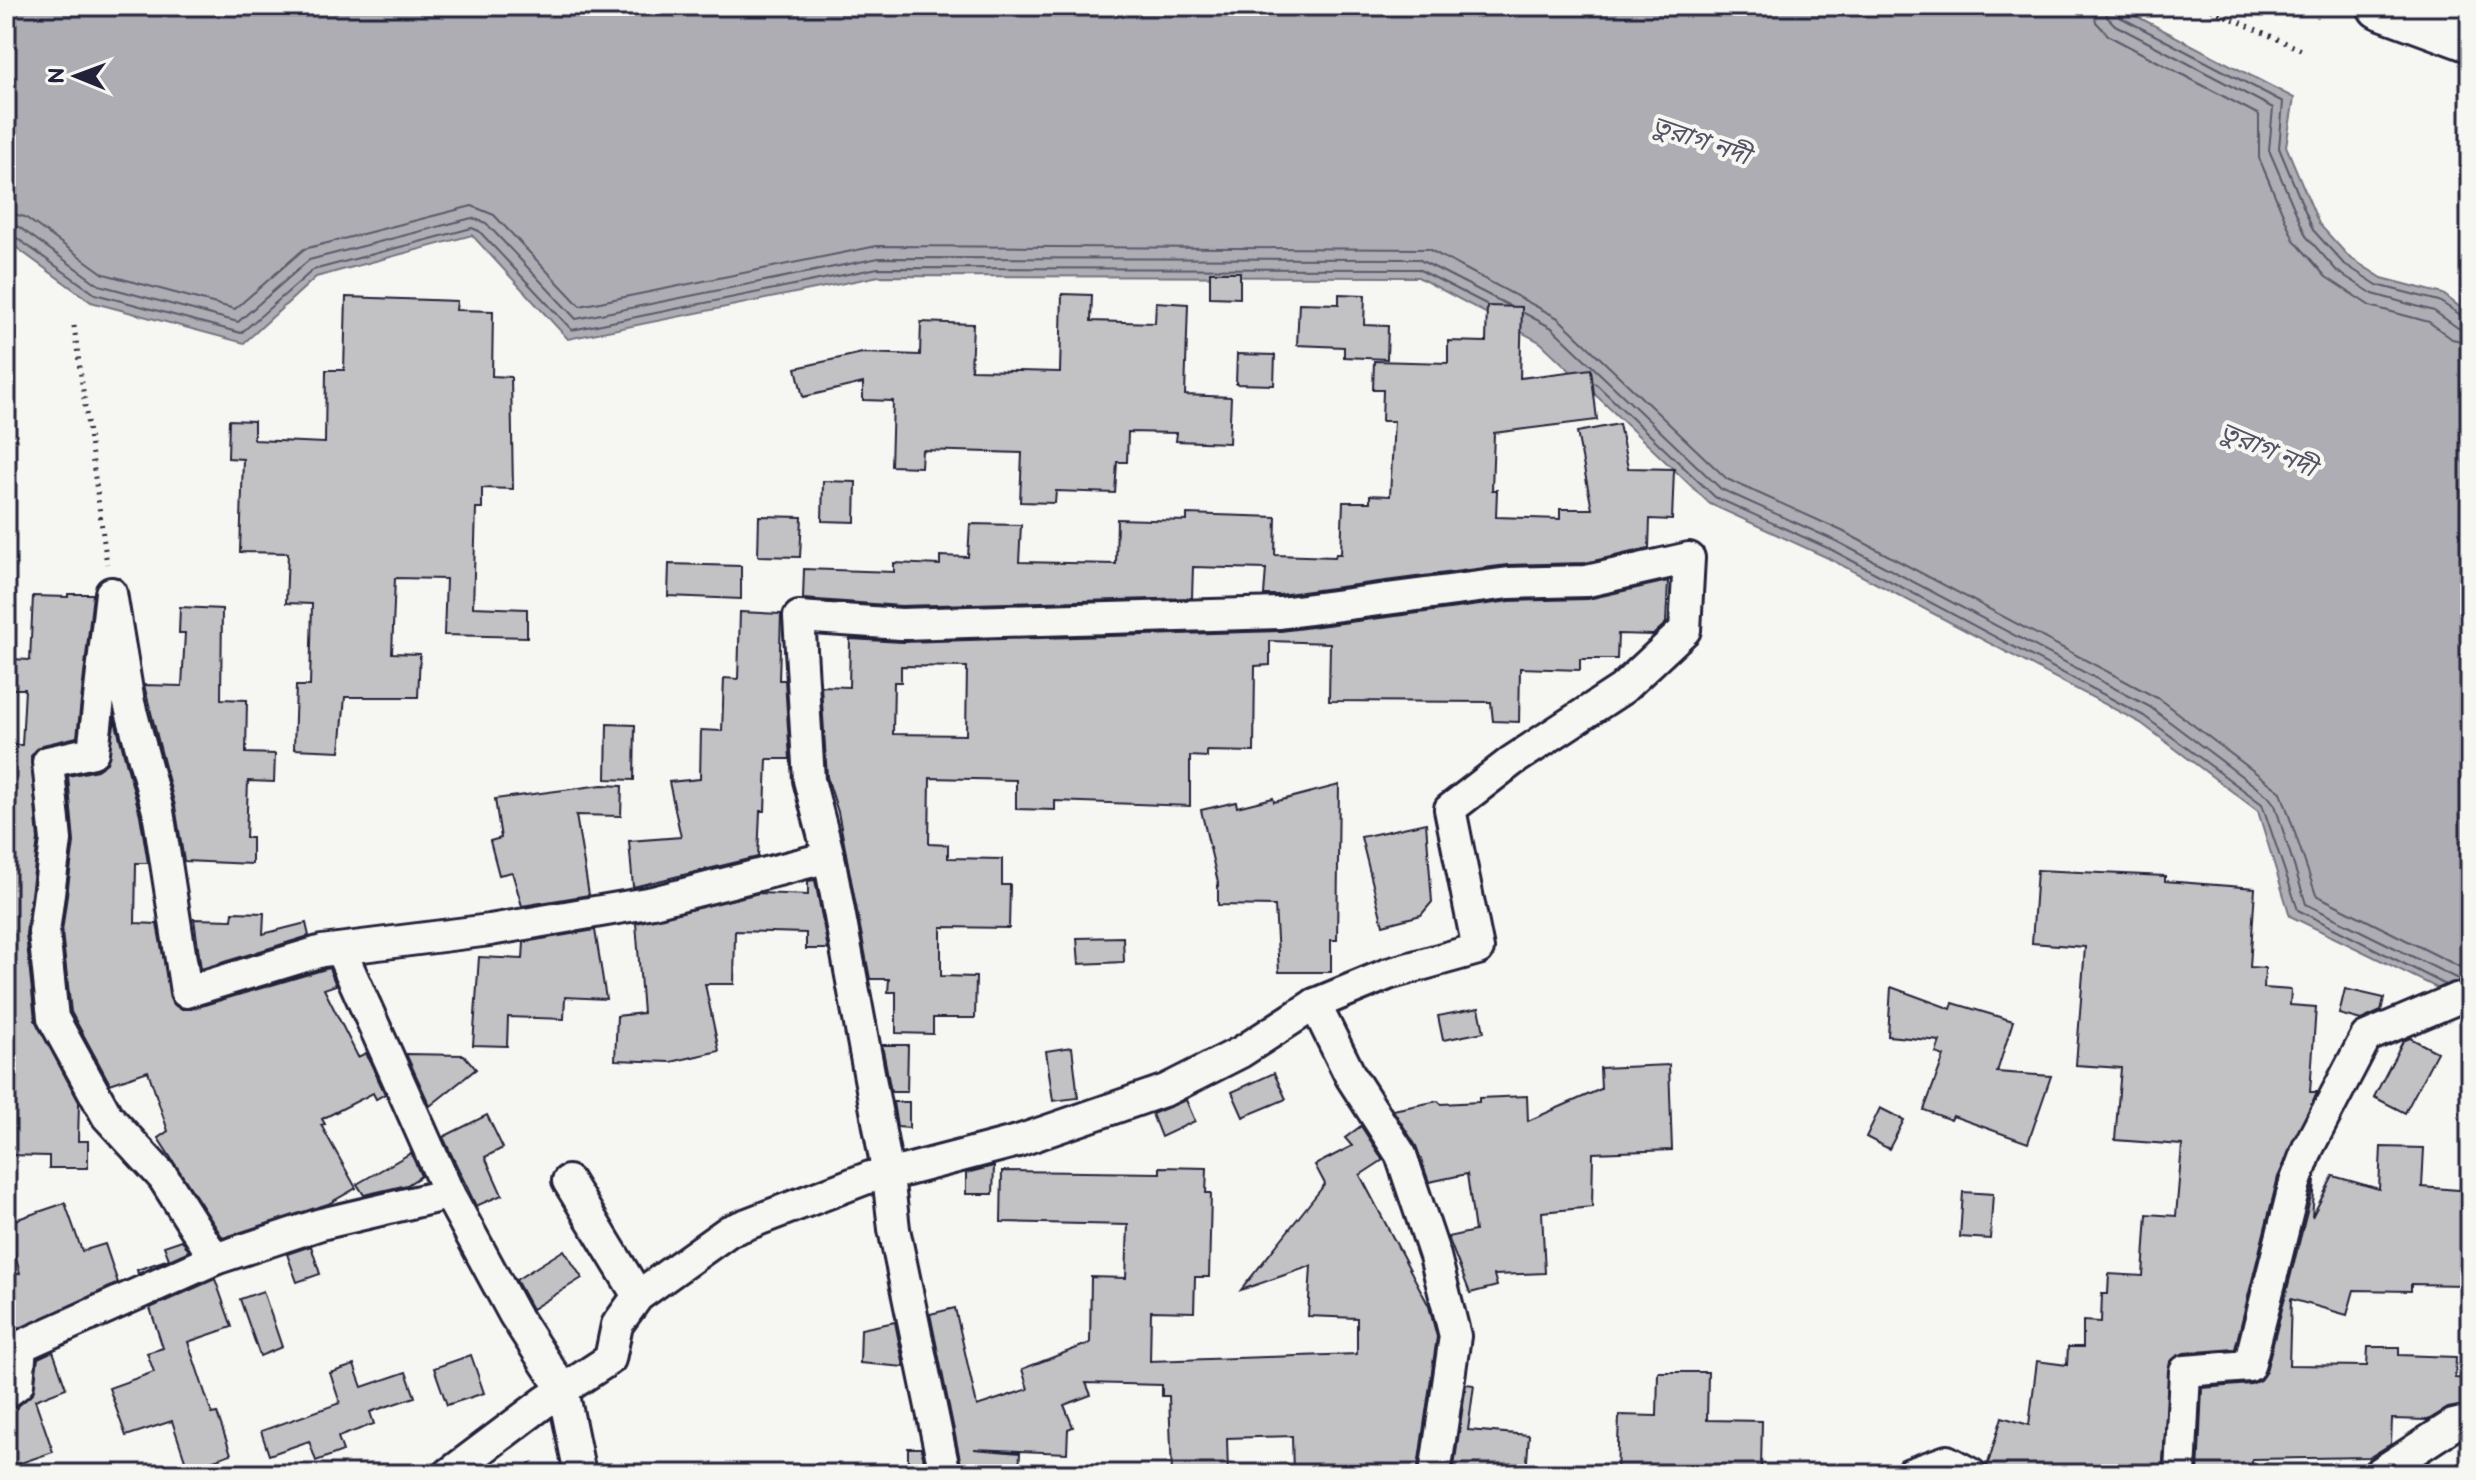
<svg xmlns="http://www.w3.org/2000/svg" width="2476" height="1480" font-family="'Balsamiq Sans','Noto Sans Bengali',sans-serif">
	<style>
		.water { fill: #adadb3; stroke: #757583; stroke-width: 2 }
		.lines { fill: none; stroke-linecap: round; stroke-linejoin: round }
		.shore { stroke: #5a5a6b; stroke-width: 2 }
		.building { fill: #c2c2c4; stroke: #22223b; stroke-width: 2; fill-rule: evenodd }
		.minor-casing { stroke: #22223b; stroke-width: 36 }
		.highway-casing { stroke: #22223b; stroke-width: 50 }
		.path { stroke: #22223b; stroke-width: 5; stroke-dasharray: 2 6; stroke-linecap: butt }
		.minor { stroke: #f6f6f2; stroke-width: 30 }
		.highway { stroke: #f6f6f2; stroke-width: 44 }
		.labels { text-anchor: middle; stroke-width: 8; stroke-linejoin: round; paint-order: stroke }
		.water-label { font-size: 26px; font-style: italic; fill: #535365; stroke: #f6f6f2 }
	</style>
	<rect width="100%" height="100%" fill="#f6f6f2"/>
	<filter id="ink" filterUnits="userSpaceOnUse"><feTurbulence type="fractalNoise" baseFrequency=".0125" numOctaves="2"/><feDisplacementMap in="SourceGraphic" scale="16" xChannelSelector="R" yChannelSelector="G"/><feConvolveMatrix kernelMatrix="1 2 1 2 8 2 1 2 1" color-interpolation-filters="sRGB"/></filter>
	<g filter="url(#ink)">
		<polygon class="water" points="6,6 2117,6 2294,98 2286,146 2319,224 2349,257 2382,278 2443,294 2470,315 2470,1004 2290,916 2258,811 2141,723 1828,558 1710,504 1540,342 1418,277 879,276 568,339 472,235 316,277 244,343 91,302 6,240"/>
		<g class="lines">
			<g class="shore">
				<polyline points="2093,6 2096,22 2109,36 2259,115 2259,158 2294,240 2326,277 2370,306 2429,322 2452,339 2470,343"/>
				<polyline points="2105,6 2107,17 2115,25 2273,108 2269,150 2306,236 2337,271 2373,294 2434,311 2458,328 2470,331"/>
				<polyline points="2115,6 2120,17 2283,102 2279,148 2313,230 2343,263 2377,285 2439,301 2470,321"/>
				<polyline points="6,212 25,217 104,274 235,309 304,249 472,206 494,215 580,306 877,246 1428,249 1558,318 1727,479 1842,531 2159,699 2281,792 2316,895 2470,972"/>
				<polyline points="6,224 19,227 99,285 238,322 309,260 472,218 486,223 576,319 879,258 1418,259 1508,305"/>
				<polyline points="6,234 14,236 95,294 241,333 313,270 472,228 479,231 572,330 878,268 1418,269 1486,304"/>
				<polyline points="1524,313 1552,328 1721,489 1836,541 2150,707 2268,796 2275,805 2306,904 2470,985"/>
				<polyline points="1595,383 1715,497 1832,550 2144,716 2262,804 2298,910 2446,985"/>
			</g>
		</g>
		<g class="building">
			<polygon points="1210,272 1240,272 1240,298 1210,297"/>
			<polygon points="1062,294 1092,295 1091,321 1155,323 1156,302 1188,304 1185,395 1231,397 1229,443 1176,441 1177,433 1128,432 1127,462 1117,462 1115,493 1056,491 1055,503 1020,502 1022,453 922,450 921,467 891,466 893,401 863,400 863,383 803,397 796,368 862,353 920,355 921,322 973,324 971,370 1060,372"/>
			<polygon points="1339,294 1365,295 1364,325 1388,326 1387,359 1344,357 1344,347 1297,345 1299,303 1339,304"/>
			<polygon points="346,297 457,301 456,310 493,311 492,376 511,377 513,489 482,488 482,508 476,508 473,607 527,609 527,637 444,635 446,579 395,578 392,653 420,654 418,697 345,697 340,751 294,749 296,686 310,686 312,604 286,603 288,553 240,552 243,459 228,458 229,420 254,421 254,440 325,443 326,370 344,370"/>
			<polygon points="1487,306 1522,307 1520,378 1591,369 1597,420 1494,433 1492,490 1497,490 1496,517 1560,519 1560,509 1592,509 1577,432 1619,424 1628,468 1674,469 1672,520 1650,519 1649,548 1585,563 1507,565 1279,595 1264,595 1266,569 1193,567 1192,598 901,606 803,599 804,569 894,572 894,563 940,565 940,556 968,557 970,524 1021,525 1019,562 1116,564 1117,519 1187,521 1187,514 1276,517 1275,555 1335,557 1336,554 1341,554 1343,502 1370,502 1370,495 1390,496 1394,421 1382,421 1383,390 1373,390 1374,361 1448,363 1448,341 1486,342"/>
			<polygon points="1237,354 1275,355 1274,385 1236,384"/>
			<polygon points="823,481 856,482 855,522 822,521"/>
			<polygon points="759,516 802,517 800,557 758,556"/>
			<polygon points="669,564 741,566 741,599 668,596"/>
			<path d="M1668,581L1666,623L1653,635L1618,634L1617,659H1580V670L1520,668L1519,722L1493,721L1491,702L1329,701L1330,643L1270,641V665L1255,666L1254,752L1207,751V757L1190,756V806L1055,801V810L1016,809V780L930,778L929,844L948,845V858L1002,859V885H1010L1009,928L941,927V976L976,977L975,1018H933V1034L896,1033V992H888L889,979H870L838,812L827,777L821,686L849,687L850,639L902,642L1281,631L1510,601L1588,599ZM901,666L967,667L966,735L893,734L894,682H901Z"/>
			<polygon points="68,594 93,594 77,737 43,745 31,756 38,840 26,934 35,1020 79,1102 78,1141 88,1141 88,1168 49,1168 49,1156 6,1155 10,943 6,943 6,745 22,745 25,689 11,689 11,659 30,660 33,596 68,597"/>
			<polygon points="180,607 222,609 221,699 247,700 246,753 275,754 274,782 248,781 246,838 252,838 252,864 184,861 175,806 144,685 182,686 185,633 179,633"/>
			<polygon points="740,612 781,614 779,680 785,680 790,759 767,759 765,811 760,811 758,857 633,887 629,841 681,837 669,782 700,779 701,730 722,731 724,678 738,679"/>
			<polygon points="115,720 140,815 148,863 136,863 135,923 157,924 172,1003 180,1009 191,1009 329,968 336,985 324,989 358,1057 366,1053 385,1094 376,1099 373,1093 322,1119 325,1124 321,1125 356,1188 328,1204 223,1238 158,1138 168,1131 148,1071 110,1084 71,1012 62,932 74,842 68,776 97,770 107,763"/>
			<polygon points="607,724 635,725 634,780 606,779"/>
			<polygon points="602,785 622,786 621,816 576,815 589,895 522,906 512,872 499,875 490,841 501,838 495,799"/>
			<polygon points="1339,785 1337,940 1331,940 1331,972 1279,972 1275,906 1218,905 1218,882 1201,810 1236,802 1237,807 1273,798 1274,802"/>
			<polygon points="1426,823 1432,902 1421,915 1383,925 1361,837"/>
			<polygon points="2037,870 2165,876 2165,881 2255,888 2250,967 2265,968 2264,988 2291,990 2290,1005 2316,1007 2310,1092 2317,1092 2278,1177 2235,1349 2184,1353 2170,1361 2162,1474 1989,1474 1987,1467 2002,1417 2029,1425 2037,1361 2067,1365 2068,1347 2083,1347 2083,1321 2101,1322 2102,1294 2108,1294 2109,1274 2143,1276 2147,1214 2176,1216 2182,1145 2115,1140 2121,1068 2076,1065 2085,947 2032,943"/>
			<polygon points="815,880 828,949 806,949 806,933 735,931 734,984 705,984 719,1051 671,1062 615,1060 617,1016 643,1013 636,923 759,893 808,895 808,881"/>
			<polygon points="233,912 264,913 263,934 306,923 309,936 201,969 194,919 232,920"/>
			<polygon points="595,930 606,999 565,997 564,1019 508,1017 507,1046 473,1045 479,957 523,959 524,942"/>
			<polygon points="1123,937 1124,962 1079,964 1077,938"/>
			<polygon points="1891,987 1951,1009 1953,1003 2013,1021 1997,1072 2051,1076 2028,1143 1953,1116 1951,1120 1924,1110 1944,1056 1936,1053 1940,1041 1888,1036"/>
			<polygon points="2345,989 2384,998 2381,1011 2361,1020 2339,1014"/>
			<polygon points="1479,1008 1484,1032 1443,1040 1438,1016"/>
			<polygon points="2410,1038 2437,1052 2405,1113 2374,1097 2403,1041"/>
			<polygon points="882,1045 908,1045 907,1092 891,1092"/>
			<polygon points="1072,1047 1078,1098 1053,1101 1046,1051"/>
			<polygon points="406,1054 464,1055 476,1069 430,1106"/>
			<polygon points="1669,1065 1672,1150 1593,1153 1592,1207 1542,1212 1545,1273 1494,1275 1497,1286 1470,1293 1448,1237 1475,1231 1467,1174 1429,1182 1416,1146 1393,1110 1438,1101 1441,1104 1479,1102 1479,1098 1527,1096 1528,1121 1601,1089 1600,1068"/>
			<polygon points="1274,1073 1286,1099 1243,1117 1232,1092"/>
			<polygon points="1186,1100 1195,1121 1161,1137 1152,1114"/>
			<polygon points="893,1102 909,1102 909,1128 897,1127"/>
			<polygon points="1880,1108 1904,1120 1889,1149 1866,1137"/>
			<polygon points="487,1115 503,1148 485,1157 502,1195 476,1206 443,1137"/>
			<polygon points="1361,1126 1383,1160 1360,1175 1429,1306 1437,1337 1417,1474 1293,1474 1292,1436 1227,1438 1228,1474 1172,1474 1169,1396 1162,1396 1162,1385 1086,1383 1091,1395 1064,1405 1073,1427 1068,1429 1067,1453 974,1449 1020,1453 1019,1474 963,1474 930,1314 955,1308 977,1406 1028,1389 1022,1369 1090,1343 1091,1277 1126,1278 1128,1225 1001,1222 1002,1171 1160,1173 1160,1167 1207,1168 1206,1193 1211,1193 1209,1277 1195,1277 1194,1312 1151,1311 1150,1361 1357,1354 1357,1318 1308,1316 1311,1266 1241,1290 1325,1184 1315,1165 1352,1146 1345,1138"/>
			<polygon points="2381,1147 2424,1148 2422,1187 2470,1191 2465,1285 2411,1284 2411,1291 2354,1290 2347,1315 2291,1299 2289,1365 2367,1366 2368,1347 2399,1347 2399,1355 2456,1357 2455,1378 2470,1379 2470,1404 2448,1408 2428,1420 2392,1419 2391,1444 2370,1457 2252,1459 2252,1474 2198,1474 2202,1388 2251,1384 2260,1380 2266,1371 2315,1181 2312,1217 2333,1176 2379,1189"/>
			<polygon points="411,1153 421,1176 407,1185 364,1195 357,1184"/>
			<polygon points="994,1166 993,1194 966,1194 966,1173"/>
			<polygon points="1963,1192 1993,1194 1990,1239 1960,1237"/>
			<polygon points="65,1203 82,1251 105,1244 118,1283 6,1336 6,1278 20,1273 6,1223"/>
			<polygon points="182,1240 189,1251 138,1274 137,1270 169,1259 164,1246"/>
			<polygon points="311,1246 320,1274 297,1282 287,1254"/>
			<polygon points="564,1250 582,1278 532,1309 516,1280"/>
			<polygon points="215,1279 232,1327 188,1342 212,1414 217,1413 231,1454 188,1469 172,1421 126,1436 109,1388 154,1372 147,1353 163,1348 150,1308"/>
			<polygon points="263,1291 282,1347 260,1356 240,1299"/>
			<polygon points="895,1322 904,1367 860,1363 861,1329"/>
			<polygon points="53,1351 66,1388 35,1400 53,1452 6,1468 6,1411 17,1407 33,1393 38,1358"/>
			<polygon points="471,1355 484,1393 447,1405 434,1368"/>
			<polygon points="354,1365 362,1387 406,1372 415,1397 370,1412 374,1424 338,1437 343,1451 316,1461 309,1441 269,1455 261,1431 340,1403 330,1373"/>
			<polygon points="1658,1372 1708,1372 1707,1420 1762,1421 1761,1469 1723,1469 1725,1474 1617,1474 1619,1415 1657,1416"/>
			<polygon points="1466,1384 1474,1385 1468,1430 1529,1435 1526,1474 1453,1474"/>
			<polygon points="908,1448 921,1448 927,1474 908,1474"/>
		</g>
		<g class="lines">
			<defs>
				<g id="minor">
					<polygon points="1689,558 1685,630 1622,689 1512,761 1450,809 1478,949 1388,974 1315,1004 1241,1052 1166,1090 1018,1141 888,1175 829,857 809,780 799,617 901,624 1280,613 1509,583 1587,581"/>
					<polyline points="340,949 449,1194 514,1314 563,1390 580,1474"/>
					<polyline points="1315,1004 1351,1077 1401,1155 1435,1256 1455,1336 1435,1474"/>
					<polyline points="568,1181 638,1296"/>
					<polyline points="215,1259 321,1224 449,1194"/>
					<polyline points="6,1393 18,1384 21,1346 215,1259 163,1177 107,1116 53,1018 44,932 56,840 48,762 93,752 111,593 129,703 158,811 186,992 322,951 490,930 653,902 829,857"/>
					<polyline points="449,1474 546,1401 610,1359 617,1325 638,1296 729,1231 870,1177 888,1175 894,1229 945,1474"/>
					<polyline points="1910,1474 1947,1461 1971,1474"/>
					<polyline points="2180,1474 2185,1371 2249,1366 2295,1183 2308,1148 2366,1037 2456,999"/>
					<polyline points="2378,1474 2453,1425 2470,1421"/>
				</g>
				<polyline id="highway" points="2380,6 2470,39"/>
			</defs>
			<use href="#minor" class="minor-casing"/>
			<use href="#highway" class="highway-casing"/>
			<g class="path">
				<polyline points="2204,6 2304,51"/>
				<polyline points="74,326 107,564"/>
			</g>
			<use href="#minor" class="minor"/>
			<use href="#highway" class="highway"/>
		</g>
	</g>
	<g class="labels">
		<g class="water-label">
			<text transform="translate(1701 140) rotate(19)" y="9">তুরাগ নদী</text>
			<text transform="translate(2268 449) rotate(23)" y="9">তুরাগ নদী</text>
		</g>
	</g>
	<rect width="2476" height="1480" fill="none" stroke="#f6f6f2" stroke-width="32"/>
	<rect x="16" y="16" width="2444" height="1448" fill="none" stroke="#22223b" stroke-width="3" filter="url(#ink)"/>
	<g transform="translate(76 76) rotate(271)" stroke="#f6f6f2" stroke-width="6" paint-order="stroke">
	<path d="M0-6L14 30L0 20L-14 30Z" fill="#22223b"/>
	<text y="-12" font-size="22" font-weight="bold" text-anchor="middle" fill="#22223b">N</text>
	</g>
</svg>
